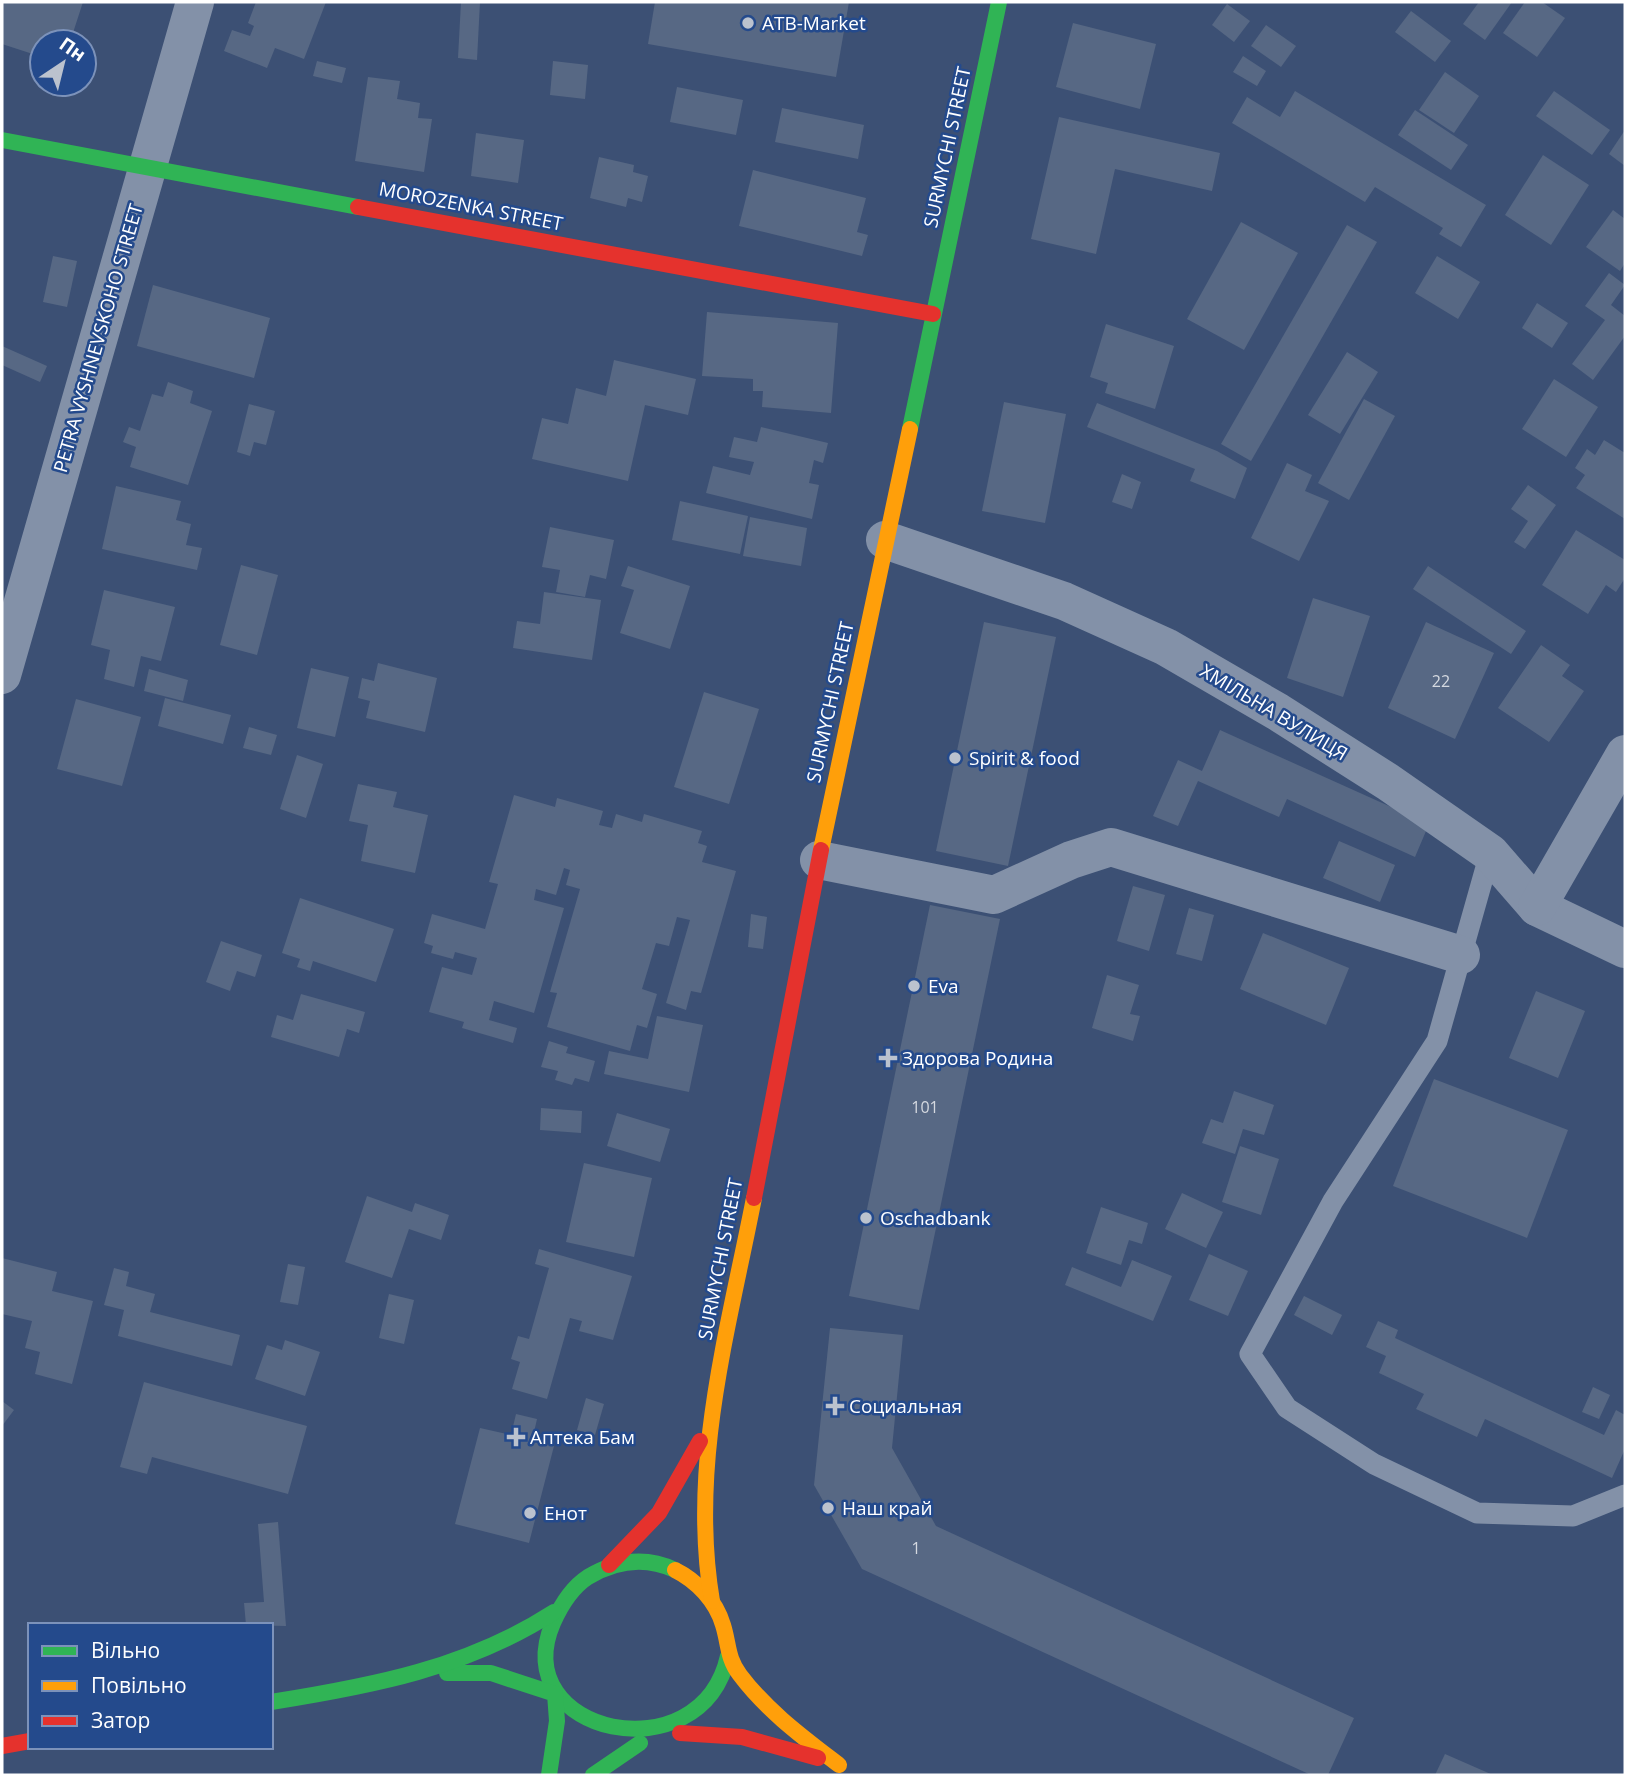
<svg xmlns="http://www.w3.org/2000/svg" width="1627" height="1777" font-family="'Open Sans',sans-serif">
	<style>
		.building { fill: #576884 }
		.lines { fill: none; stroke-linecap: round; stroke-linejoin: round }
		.lane { stroke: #8391a8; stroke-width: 21 }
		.street { stroke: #8391a8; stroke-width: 38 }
		.fast { stroke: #30b455; stroke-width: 16 }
		.slow { stroke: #ff9f0a; stroke-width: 16 }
		.jam { stroke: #e5322d; stroke-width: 16 }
		.poi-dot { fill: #bbc2ce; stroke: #244a8c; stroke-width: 2.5 }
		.labels { text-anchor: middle; stroke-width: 5; stroke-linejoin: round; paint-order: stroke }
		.number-label { font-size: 16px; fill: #d5d9e0 }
		.poi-label { font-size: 19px; fill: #fff; stroke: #244a8c; text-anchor: start }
		.street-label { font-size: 19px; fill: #fff; stroke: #244a8c }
	</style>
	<rect width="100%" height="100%" fill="#3c5074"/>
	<g class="building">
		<polygon points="2,2 83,2 70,42 42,42 42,57 2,44"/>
		<polygon points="256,2 326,2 304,59 275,48 267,68 224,51 232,30 250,36 254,26 248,23"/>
		<polygon points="461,2 480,2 477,60 458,58"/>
		<polygon points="655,2 849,2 836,77 648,44"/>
		<polygon points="1479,2 1512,2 1485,40 1463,24"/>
		<polygon points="1525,2 1542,2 1565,18 1537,57 1503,33"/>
		<polygon points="1227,4 1250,21 1234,42 1212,25"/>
		<polygon points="1411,11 1451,41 1435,62 1395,32"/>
		<polygon points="1073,23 1156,44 1140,109 1056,87"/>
		<polygon points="1266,25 1296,46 1281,67 1251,46"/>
		<polygon points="1243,56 1266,71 1257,86 1233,72"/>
		<polygon points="317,61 346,68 342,83 313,76"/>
		<polygon points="553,61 588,65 585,99 550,95"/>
		<polygon points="1445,72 1479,96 1454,133 1419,110"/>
		<polygon points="368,77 400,81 397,99 420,103 418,118 432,119 424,172 355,161"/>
		<polygon points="677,87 743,100 736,135 670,122"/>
		<polygon points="1295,91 1486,205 1461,247 1439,234 1443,228 1375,187 1365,202 1232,123 1247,97 1280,117"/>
		<polygon points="1554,91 1610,130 1592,155 1536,116"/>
		<polygon points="782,108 864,125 858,159 775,142"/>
		<polygon points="1415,110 1468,145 1451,170 1398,135"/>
		<polygon points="1059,117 1220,153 1212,191 1115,169 1096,254 1031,239"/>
		<polygon points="1625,130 1625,166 1609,154"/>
		<polygon points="476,133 524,140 518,183 471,176"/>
		<polygon points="1543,155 1589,185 1551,245 1505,215"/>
		<polygon points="599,157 634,165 633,172 648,176 642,202 628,198 626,207 590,198"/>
		<polygon points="753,170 866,198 857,232 868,235 862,256 739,226"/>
		<polygon points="1613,210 1625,219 1625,263 1620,271 1586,247"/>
		<polygon points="1241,222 1298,253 1244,350 1187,319"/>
		<polygon points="1347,225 1377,242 1251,461 1221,444"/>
		<polygon points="53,256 77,261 67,307 43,302"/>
		<polygon points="1437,256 1480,282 1458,319 1415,293"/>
		<polygon points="1609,273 1625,285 1611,305 1625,316 1625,336 1593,380 1572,364 1605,320 1585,306"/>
		<polygon points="153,285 270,318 254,378 137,346"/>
		<polygon points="1537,303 1568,323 1552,348 1522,328"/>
		<polygon points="707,312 838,323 831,413 762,407 763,391 753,391 753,379 702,376"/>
		<polygon points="1106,324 1174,346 1155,409 1105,393 1108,383 1090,377"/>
		<polygon points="2,346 47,366 40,382 2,365"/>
		<polygon points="1347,352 1378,372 1340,434 1308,415"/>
		<polygon points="614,360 696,379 688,415 645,405 628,481 532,459 542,418 568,424 576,388 606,396"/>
		<polygon points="1554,379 1598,407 1566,457 1522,429"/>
		<polygon points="168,382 193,391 190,403 212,411 188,485 130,467 136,447 123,442 129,427 140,431 152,394 163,397"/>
		<polygon points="1364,399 1395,416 1349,500 1318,483"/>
		<polygon points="1004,402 1066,414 1045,523 982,511"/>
		<polygon points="1097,403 1217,451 1247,468 1235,499 1190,481 1195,469 1087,427"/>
		<polygon points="249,404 275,411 266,445 254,442 250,456 237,452"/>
		<polygon points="761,427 828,443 823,463 814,460 809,483 819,485 812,519 706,493 713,466 750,475 754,462 729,457 734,437 757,442"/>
		<polygon points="1604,440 1625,453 1625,519 1576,488 1585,475 1575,468 1587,449 1595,455"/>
		<polygon points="1287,463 1312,475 1305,491 1329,501 1299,561 1251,538"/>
		<polygon points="1122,474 1141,482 1132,509 1112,502"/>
		<polygon points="1528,485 1556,505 1525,549 1514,542 1528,521 1511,509"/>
		<polygon points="116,486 181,501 176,520 191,524 186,545 202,548 197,570 102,549"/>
		<polygon points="680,501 748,516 740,554 672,540"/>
		<polygon points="750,517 807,528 801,566 743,556"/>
		<polygon points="550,527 614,540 606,579 590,575 585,597 556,592 560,570 542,567"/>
		<polygon points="1576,530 1625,560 1625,578 1616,592 1606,585 1588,614 1542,585"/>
		<polygon points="241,565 278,575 257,655 220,645"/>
		<polygon points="628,566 690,586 670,649 620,633 634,590 621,586"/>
		<polygon points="1428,566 1526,631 1511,654 1413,589"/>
		<polygon points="104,590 175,607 161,661 141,656 134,687 104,679 110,650 91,645"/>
		<polygon points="544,592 601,600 592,660 513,648 517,621 540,624"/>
		<polygon points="1313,598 1370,616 1343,697 1287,678"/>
		<polygon points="984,622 1056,637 1008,866 936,851"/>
		<polygon points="1426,622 1494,653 1455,739 1388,708"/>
		<polygon points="1541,645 1570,665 1562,676 1584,691 1549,742 1498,708"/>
		<polygon points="378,663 437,678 425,732 366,718 370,701 358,698 362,678 374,681"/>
		<polygon points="311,668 349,677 335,737 297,728"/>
		<polygon points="149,669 188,680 183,701 144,691"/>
		<polygon points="704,692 759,709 729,804 674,787"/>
		<polygon points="165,698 231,715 223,744 158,726"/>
		<polygon points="76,699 141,717 122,786 57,769"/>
		<polygon points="249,727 277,735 271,755 243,748"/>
		<polygon points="1220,730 1429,824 1415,857 1287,799 1279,817 1198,781 1178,826 1153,816 1178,760 1202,771"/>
		<polygon points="297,755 323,764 306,818 280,809"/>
		<polygon points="358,784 397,792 393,807 428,815 415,873 361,861 368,825 349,821"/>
		<polygon points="514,795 555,807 557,798 603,811 599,825 612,828 616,814 642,822 644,814 702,831 698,843 707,846 702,862 736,871 701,993 691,991 686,1010 666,1003 690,920 677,917 669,946 656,943 642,989 657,994 647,1028 637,1025 630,1051 547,1027 557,993 550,992 580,889 566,885 570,870 564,868 556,895 536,889 534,900 564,908 534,1013 494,1001 489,1020 517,1028 513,1043 462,1028 464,1022 429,1012 442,967 472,975 477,958 455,952 453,959 431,953 433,946 424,943 432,914 485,929 498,884 489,882"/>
		<polygon points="1339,841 1395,865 1380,902 1323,878"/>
		<polygon points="1133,886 1165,895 1149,951 1117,941"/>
		<polygon points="300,898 394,929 376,982 313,961 310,971 297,967 300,959 282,953"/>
		<polygon points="930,905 1000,919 919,1310 849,1296"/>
		<polygon points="1189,908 1214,915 1202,961 1176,954"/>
		<polygon points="751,914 767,917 763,949 748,947"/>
		<polygon points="1263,933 1349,968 1326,1025 1240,989"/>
		<polygon points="221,941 262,955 255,977 237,971 230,991 206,982"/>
		<polygon points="1107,975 1139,985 1130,1014 1140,1016 1133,1041 1092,1028"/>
		<polygon points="1536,991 1585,1011 1558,1078 1509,1058"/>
		<polygon points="301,994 365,1012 359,1033 347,1029 339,1057 271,1037 277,1015 293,1020"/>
		<polygon points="657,1016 703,1025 689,1092 604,1074 609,1051 648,1059"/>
		<polygon points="549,1041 568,1047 566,1053 595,1061 589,1082 575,1078 572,1085 555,1080 558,1071 541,1067"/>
		<polygon points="1434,1079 1568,1130 1527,1238 1393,1186"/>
		<polygon points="1234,1091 1274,1105 1264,1135 1243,1129 1235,1154 1202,1143 1211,1119 1223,1123"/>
		<polygon points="541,1108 582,1111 581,1133 540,1130"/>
		<polygon points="617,1113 670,1129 660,1162 607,1146"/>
		<polygon points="1240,1146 1279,1159 1261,1215 1222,1202"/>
		<polygon points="584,1163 652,1178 634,1257 566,1242"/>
		<polygon points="1182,1193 1223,1212 1206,1248 1165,1229"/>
		<polygon points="367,1196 412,1212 415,1203 449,1215 441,1240 409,1229 392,1278 345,1262"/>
		<polygon points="1101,1207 1148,1223 1142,1244 1129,1240 1121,1265 1086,1253"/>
		<polygon points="539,1249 632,1276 613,1340 579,1331 582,1321 570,1318 547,1399 512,1389 520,1362 511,1359 518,1336 529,1339 549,1268 535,1264"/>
		<polygon points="1209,1254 1248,1271 1228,1316 1189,1300"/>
		<polygon points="2,1258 57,1272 52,1291 93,1301 72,1384 35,1374 40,1352 25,1348 32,1321 2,1314"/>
		<polygon points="1132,1260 1172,1276 1153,1321 1065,1285 1072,1267 1121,1287"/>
		<polygon points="288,1264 305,1267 298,1305 280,1302"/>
		<polygon points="114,1268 129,1272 126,1286 155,1294 150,1312 240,1335 232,1366 118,1336 124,1310 104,1305"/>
		<polygon points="389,1294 414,1300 404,1344 379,1338"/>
		<polygon points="1304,1296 1342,1315 1332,1335 1294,1315"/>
		<polygon points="1378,1321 1398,1330 1395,1338 1604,1435 1616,1410 1625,1415 1625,1449 1612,1478 1485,1419 1477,1437 1416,1409 1424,1394 1379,1373 1386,1356 1366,1347"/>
		<polygon points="830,1328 903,1335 892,1448 936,1526 1354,1718 1328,1775 1311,1775 862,1569 814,1485"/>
		<polygon points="285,1340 320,1352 305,1396 255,1379 267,1345 282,1350"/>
		<polygon points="144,1382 307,1426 288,1494 152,1457 147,1474 120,1467"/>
		<polygon points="1593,1387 1610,1395 1599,1419 1582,1412"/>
		<polygon points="586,1398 604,1404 595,1435 577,1430"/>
		<polygon points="2,1401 14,1410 2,1426"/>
		<polygon points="516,1414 537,1419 532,1441 554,1446 529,1543 455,1524 480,1428 511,1435"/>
		<polygon points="278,1522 286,1626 246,1625 244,1603 264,1602 258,1524"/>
		<polygon points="1445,1754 1493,1775 1435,1775"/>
	</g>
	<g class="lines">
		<polyline class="lane" points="1490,853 1437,1041 1333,1201 1250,1354 1287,1408 1374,1464 1477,1513 1573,1516 1625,1495"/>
		<g class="street">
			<polyline points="885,540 1064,601 1166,647 1278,712 1388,782 1490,853 1537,907 1625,949"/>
			<polyline points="2,675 195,2"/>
			<polyline points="819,860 994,895 1071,860 1111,847 1461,955"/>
			<polyline points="1537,907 1625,754"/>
		</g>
		<g class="fast">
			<polyline points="2,140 358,207"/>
			<polyline points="910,429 999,2"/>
			<path d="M675,1570C645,1556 615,1561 588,1577C571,1588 561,1605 553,1623C505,1734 701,1777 728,1656"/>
			<polyline points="447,1673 491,1673 555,1694 557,1721 549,1775"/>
			<path d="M271,1702C372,1686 467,1668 554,1612"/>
			<polyline points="593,1775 640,1743"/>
		</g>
		<g class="slow">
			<polyline points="821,850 910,429"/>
			<path d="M675,1570C697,1581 716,1601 723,1625C729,1644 727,1658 740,1675C767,1711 804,1738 839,1765"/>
			<path d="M712,1601C689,1465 728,1331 754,1198"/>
		</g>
		<g class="jam">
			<polyline points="358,207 933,314"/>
			<polyline points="754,1198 821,850"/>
			<polyline points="609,1565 659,1513 700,1441"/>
			<polyline points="680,1733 742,1737 818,1758"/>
			<polyline points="2,1746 30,1741"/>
		</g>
	</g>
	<g class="poi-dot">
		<circle cx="748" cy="23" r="7"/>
		<circle cx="955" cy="758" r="7"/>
		<circle cx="914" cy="986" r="7"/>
		<path d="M884.5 1047.5h7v7h7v7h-7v7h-7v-7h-7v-7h7z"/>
		<circle cx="866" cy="1218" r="7"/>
		<path d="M831.5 1395.5h7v7h7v7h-7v7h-7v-7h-7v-7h7z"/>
		<path d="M512.5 1426.5h7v7h7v7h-7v7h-7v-7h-7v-7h7z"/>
		<circle cx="828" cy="1508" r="7"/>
		<circle cx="530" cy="1513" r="7"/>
	</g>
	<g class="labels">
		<g class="number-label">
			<text x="1441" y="687">22</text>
			<text x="925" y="1113">101</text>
			<text x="916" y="1554">1</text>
		</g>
		<g class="poi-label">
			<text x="762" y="30">ATB-Market</text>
			<text x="969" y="765">Spirit &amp; food</text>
			<text x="928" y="993">Eva</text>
			<text x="902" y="1065">Здорова Родина</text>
			<text x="880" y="1225">Oschadbank</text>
			<text x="849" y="1413">Социальная</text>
			<text x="530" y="1444">Аптека Бам</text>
			<text x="842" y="1515">Наш край</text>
			<text x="544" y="1520">Енот</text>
		</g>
		<g class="street-label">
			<text transform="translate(947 147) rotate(-78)" y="7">SURMYCHI STREET</text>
			<text transform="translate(471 206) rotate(11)" y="7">MOROZENKA STREET</text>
			<text transform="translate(98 338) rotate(-74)" y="7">PETRA VYSHNEVSKOHO STREET</text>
			<text transform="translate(830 702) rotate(-78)" y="7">SURMYCHI STREET</text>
			<text transform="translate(1274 712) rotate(31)" y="7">ХМІЛЬНА ВУЛИЦЯ</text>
			<text transform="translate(720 1259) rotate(-79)" y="7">SURMYCHI STREET</text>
		</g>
	</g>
	<rect width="1627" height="1777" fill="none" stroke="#ffffff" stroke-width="7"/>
	<rect x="28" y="1623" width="245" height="126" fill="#244a8c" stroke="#7c92ba" stroke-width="2"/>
	<rect x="42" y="1646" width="35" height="10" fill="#30b455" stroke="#7c92ba" stroke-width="2"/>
	<text x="91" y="1658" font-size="21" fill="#ffffff">Вільно</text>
	<rect x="42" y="1681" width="35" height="10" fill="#ff9f0a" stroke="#7c92ba" stroke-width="2"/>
	<text x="91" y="1693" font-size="21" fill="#ffffff">Повільно</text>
	<rect x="42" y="1716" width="35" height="10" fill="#e5322d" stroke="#7c92ba" stroke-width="2"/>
	<text x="91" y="1728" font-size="21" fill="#ffffff">Затор</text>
	<g transform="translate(63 63) rotate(35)"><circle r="33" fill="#244a8c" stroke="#7c92ba" stroke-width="2"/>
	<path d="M0-5L12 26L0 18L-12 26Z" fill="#bbc2ce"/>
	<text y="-10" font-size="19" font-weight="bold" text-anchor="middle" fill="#ffffff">Пн</text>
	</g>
</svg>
